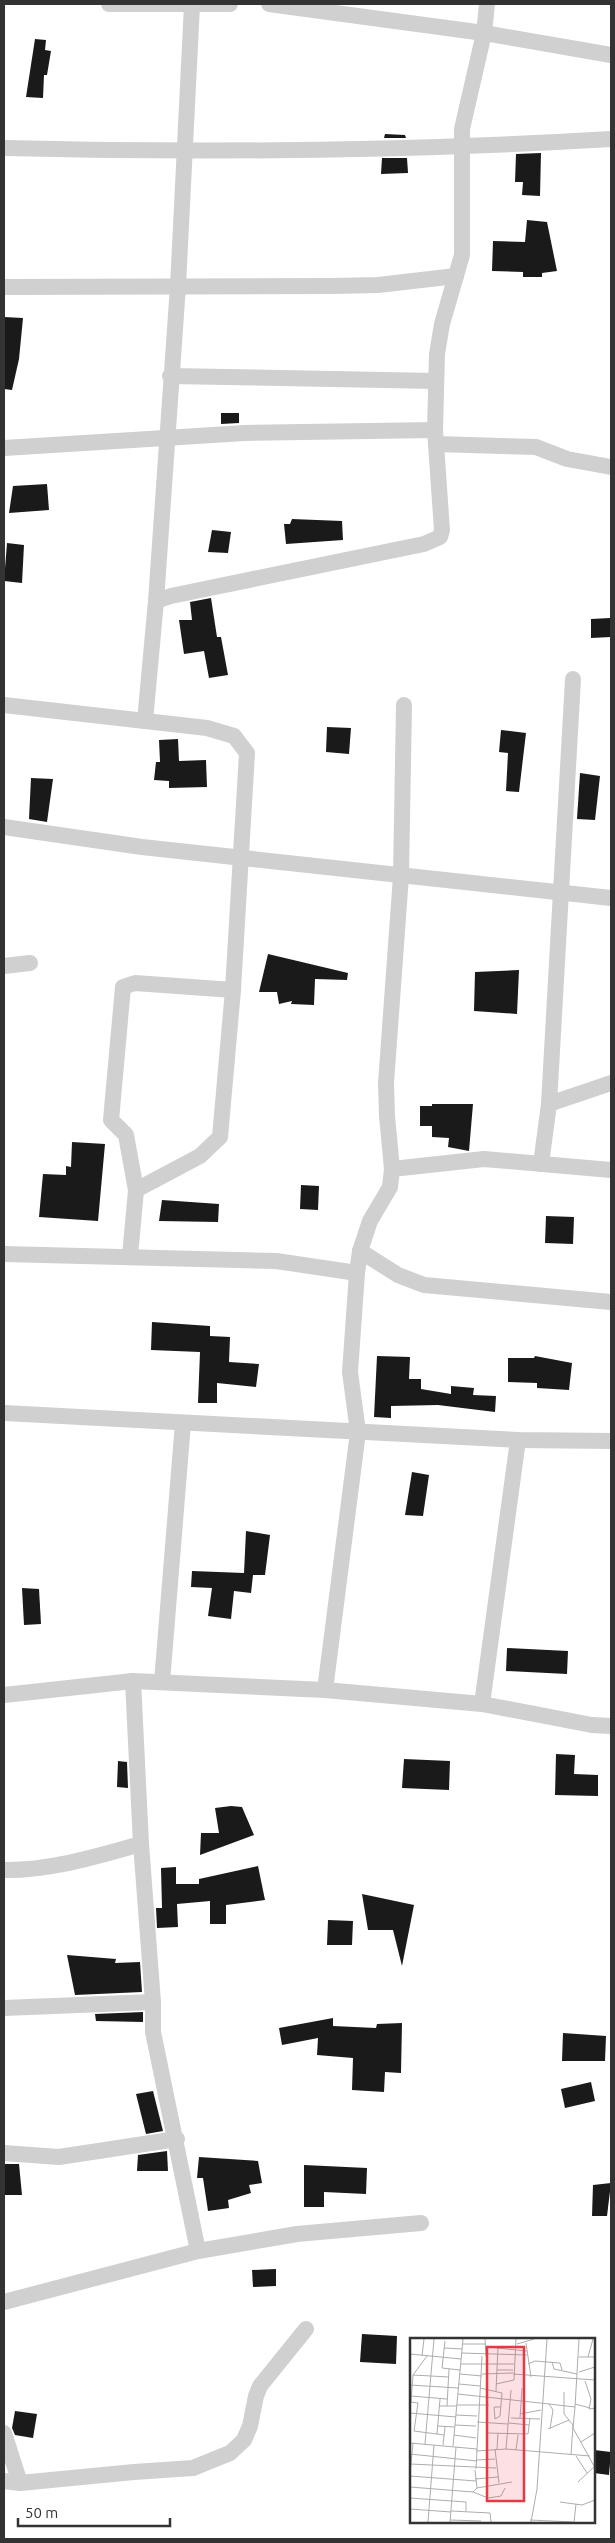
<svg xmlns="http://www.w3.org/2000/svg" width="615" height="2543" font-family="Ubuntu,sans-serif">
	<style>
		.building { fill: #1a1a1a }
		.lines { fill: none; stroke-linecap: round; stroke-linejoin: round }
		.street { stroke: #d0d0d0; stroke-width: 16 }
		.inset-road { fill: none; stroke: #adadad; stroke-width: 1 }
		.view { fill: #e63946; fill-opacity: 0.15; stroke: #e63946; stroke-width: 2.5 }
		.inset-edge { fill: none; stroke: #333; stroke-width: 2.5 }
	</style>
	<rect width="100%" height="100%" fill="#fff"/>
	<g class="building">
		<polygon points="35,39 46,40 45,50 51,51 47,75 44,75 43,98 26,97"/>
		<polygon points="385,134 405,135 406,138 384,138"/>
		<polygon points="541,153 540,196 522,195 523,182 515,182 516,154"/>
		<polygon points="382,158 407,158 408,173 381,174"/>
		<polygon points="527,220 547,222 557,271 542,273 542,277 523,277 523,272 492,271 493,241 525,242"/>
		<polygon points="4,317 23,318 19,359 12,390 4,389"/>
		<polygon points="221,413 239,413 239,423 221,424"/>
		<polygon points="47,484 49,510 9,513 13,486"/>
		<polygon points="292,519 342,521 343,540 286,544 284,524 290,524"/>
		<polygon points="212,530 231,532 228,553 208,552"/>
		<polygon points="7,543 24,545 22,583 4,581"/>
		<polygon points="211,598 217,637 221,637 228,675 209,678 204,651 184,654 179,620 192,620 190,602"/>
		<polygon points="610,618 611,637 591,638 591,619"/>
		<polygon points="327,727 351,728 349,754 326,752"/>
		<polygon points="501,730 526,733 519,792 506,791 508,753 499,752"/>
		<polygon points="178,739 179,761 206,760 207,787 169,788 169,781 154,780 156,762 160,762 159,740"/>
		<polygon points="580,773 600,776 595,820 577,819"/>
		<polygon points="31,778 53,779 47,822 29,819"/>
		<polygon points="268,954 348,973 347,980 315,979 314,1005 291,1004 292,1001 279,1004 277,992 259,992"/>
		<polygon points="519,970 517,1014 474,1011 475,972"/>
		<polygon points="432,1104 473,1104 469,1151 448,1147 449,1138 432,1137 432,1126 420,1126 420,1106 432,1106"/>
		<polygon points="72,1142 105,1144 98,1221 39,1217 43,1174 66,1175 66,1166 71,1167"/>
		<polygon points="301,1185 319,1186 318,1210 300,1209"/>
		<polygon points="162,1200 219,1204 218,1222 159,1221"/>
		<polygon points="546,1216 574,1217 573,1244 545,1243"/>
		<polygon points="152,1322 210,1326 210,1336 230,1337 229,1362 259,1364 256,1387 217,1383 217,1403 198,1403 200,1352 151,1350"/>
		<polygon points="377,1356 410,1357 409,1379 421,1379 421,1389 451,1394 451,1386 474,1388 473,1395 496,1396 495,1412 438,1405 391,1406 391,1418 374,1417"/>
		<polygon points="535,1356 572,1363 569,1390 537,1388 537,1383 508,1382 508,1358 534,1358"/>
		<polygon points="412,1472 429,1475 423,1516 405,1515"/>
		<polygon points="246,1531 270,1535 265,1575 253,1575 251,1593 234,1591 231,1619 208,1616 212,1588 191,1587 192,1571 244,1573"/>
		<polygon points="22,1588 39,1589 41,1624 24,1625"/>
		<polygon points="507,1648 568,1651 567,1674 506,1671"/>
		<polygon points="556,1754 575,1755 574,1774 598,1775 598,1796 555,1795"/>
		<polygon points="404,1759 450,1761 449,1790 402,1788"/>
		<polygon points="118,1761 127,1762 128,1788 117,1787"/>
		<polygon points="231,1806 242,1807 254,1835 200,1855 201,1833 219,1833 215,1808"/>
		<polygon points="258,1866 265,1900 226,1905 226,1924 210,1924 210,1901 177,1904 178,1927 157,1928 156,1908 162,1908 161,1868 176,1867 176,1884 199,1884 199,1879"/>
		<polygon points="362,1894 414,1905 402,1966 393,1930 368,1930"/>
		<polygon points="328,1920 353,1921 352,1945 327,1945"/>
		<polygon points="67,1955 116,1959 115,1963 140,1962 142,1992 75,1995"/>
		<polygon points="143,2012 143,2022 96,2021 95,2014"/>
		<polygon points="333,2018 333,2026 376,2028 377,2024 402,2023 401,2073 385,2072 384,2092 352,2090 353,2058 317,2055 318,2038 282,2045 279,2028"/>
		<polygon points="563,2033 606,2036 605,2061 562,2061"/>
		<polygon points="591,2082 595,2101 565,2108 561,2089"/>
		<polygon points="153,2091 163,2131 146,2134 136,2094"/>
		<polygon points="167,2151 168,2171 137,2171 138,2155"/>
		<polygon points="199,2157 258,2161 262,2183 249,2185 251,2193 228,2200 229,2208 208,2211 203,2178 197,2178"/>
		<polygon points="4,2164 19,2164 22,2195 4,2195"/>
		<polygon points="304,2165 367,2168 366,2194 324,2192 324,2207 304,2207"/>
		<polygon points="611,2183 607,2216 592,2216 593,2185"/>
		<polygon points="276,2269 276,2286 253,2287 252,2270"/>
		<polygon points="362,2334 397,2336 396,2364 360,2362"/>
		<polygon points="15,2411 37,2414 33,2438 15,2435 12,2428"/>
		<polygon points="594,2450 611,2452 609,2475 594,2473"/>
	</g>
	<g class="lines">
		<g class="street">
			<polyline points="109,4 230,4"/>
			<polyline points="269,4 484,33 611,55"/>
			<path d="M4,148C207,153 409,151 611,139"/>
			<polyline points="4,287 332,286 378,285 456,276"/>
			<polyline points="170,376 436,381"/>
			<polyline points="436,444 536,447 567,459 611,467"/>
			<polyline points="4,448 245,433 435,430"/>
			<polyline points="156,601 171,596 424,544 440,537 442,530 435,430 437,354 442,324 462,255 462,129 484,33 487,4"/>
			<polyline points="4,705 207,728 234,736 247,753 233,990 220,1137 200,1156 136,1190"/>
			<polyline points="145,721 156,601 178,286 192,5"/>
			<polyline points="4,827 142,847 611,898"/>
			<polyline points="4,966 30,963"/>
			<polyline points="549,1104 611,1083"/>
			<polyline points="541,1164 549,1104 573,679"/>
			<polyline points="392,1169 484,1159 611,1170"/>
			<polyline points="360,1251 398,1275 424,1285 611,1302"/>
			<polyline points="4,1254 276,1261 357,1273"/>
			<polyline points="130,1256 136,1190 126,1135 111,1120 123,987 135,983 233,990"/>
			<polyline points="4,1413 518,1440 611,1441"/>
			<polyline points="133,1681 141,1844 153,2002 153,2032 198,2251"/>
			<polyline points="162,1682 183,1423"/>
			<polyline points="325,1690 358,1432 350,1372 357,1273 360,1251 370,1221 390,1187 392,1169 387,1116 386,1083 401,876 404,705"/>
			<polyline points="4,1695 133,1681 325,1690 482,1704 592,1725 611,1726"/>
			<polyline points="482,1704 518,1440"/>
			<path d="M4,1870C50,1871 97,1856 141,1844"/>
			<polyline points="4,2008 153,2002"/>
			<polyline points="4,2153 59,2157 177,2139"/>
			<polyline points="4,2302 198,2251 297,2234 421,2223"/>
			<polyline points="4,2433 20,2483"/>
			<polyline points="4,2481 20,2483 134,2472 193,2468 230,2453 244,2440 250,2426 256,2396 260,2386 306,2329"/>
		</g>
	</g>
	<g transform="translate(410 2338)">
		<rect width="185" height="185" fill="#fff"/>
		<path class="inset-road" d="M75,1L76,18M35,3L32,30L50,32M116,5L121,39M52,6H76M107,6L124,1M77,9L117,13M34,10L52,11M51,15L117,17M0,16L51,21M12,18L14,1M169,19H185M178,19L183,1M142,24L144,31L167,36M51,26H104M118,26L125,23L150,25L152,32M87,32H103M169,34L185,29M50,36L72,38M72,36L103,35M103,36L185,42M3,37L39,39M175,43L181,61L179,71L185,70M49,46L70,48M86,46L104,42L106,1M0,47L48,50M70,50L92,55L90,78L85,81M86,53L88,9M154,54V76L163,87L161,117M48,56L139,66L143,72L140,91M1,58L37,61M0,64L8,65L4,93L34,97M1,64L3,37L17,18M139,66L165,69L163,90L184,128M165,66L180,70M47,67H79M29,68H47M37,68L39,31M165,69L169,1M0,75L46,79M110,76L131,72M46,77L67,78M101,80L130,81M110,80L112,50M85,81L84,69H91M67,84L98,86M99,85L119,87M45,87L66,88M27,88L45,89M138,91L159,82M77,95L118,96L120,80M27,96L30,61M44,97L66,100M171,104L185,95M0,105L67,111M15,106L24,1M33,107L35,89M43,108L53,1M85,111L89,145M87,111L88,95M96,111L101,52M106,112L108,97M66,113L96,111L180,118M0,116L67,123M166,118L177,135M67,122L85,121M0,126L86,130M66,131L72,18M65,132L67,150M0,136L3,105M0,138L66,143M65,141L88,139M168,144L185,128M0,149L63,154L78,160L91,158L95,150M63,154L67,150L102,144M0,160L56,164V173M150,164L172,167L185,162M0,171L41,174M41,173L80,175L81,184M40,182L71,183M120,182L163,184M18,184L24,107M40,184L46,109M121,184L127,151L137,1M164,184L166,166"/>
		<path class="view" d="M77,9H114V163H77Z"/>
		<rect width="185" height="185" class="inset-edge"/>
	</g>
	<rect width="615" height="2543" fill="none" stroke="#333333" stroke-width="10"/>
	<path d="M18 2518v8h152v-8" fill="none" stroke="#333333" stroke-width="2.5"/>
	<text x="25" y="2518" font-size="15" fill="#333333" stroke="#ffffff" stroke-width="4" paint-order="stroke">50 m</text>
</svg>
